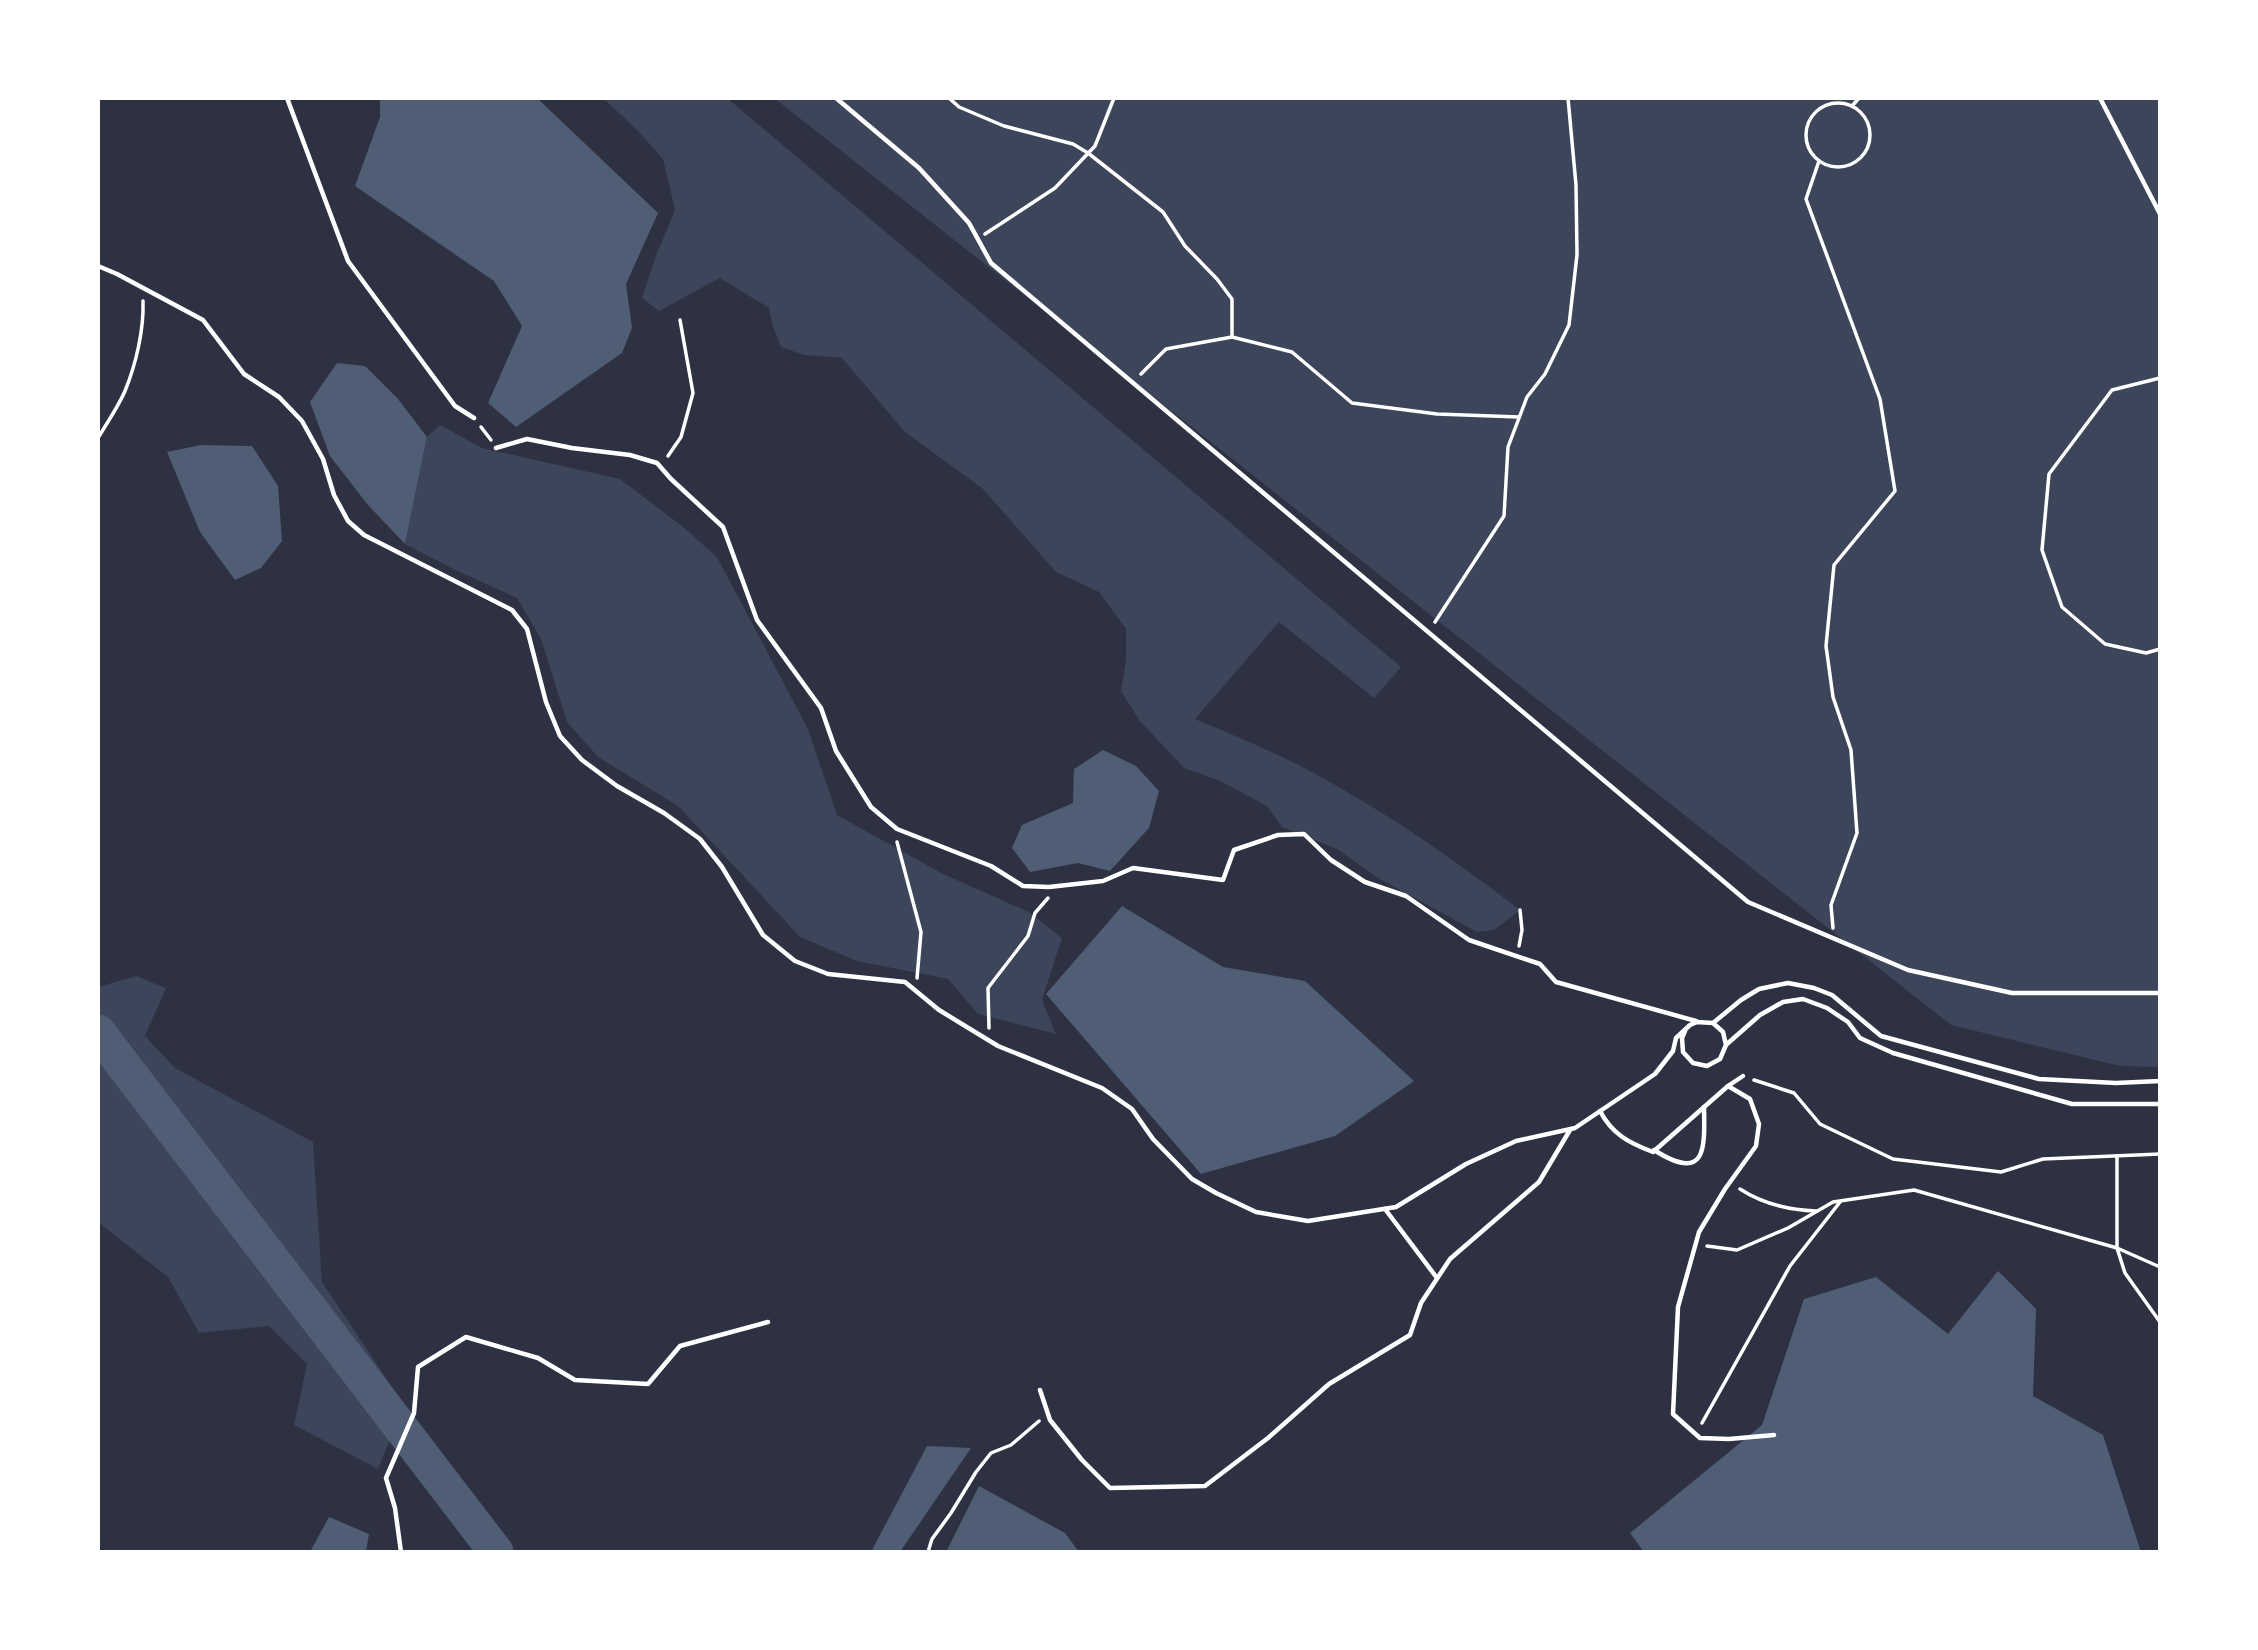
<svg xmlns="http://www.w3.org/2000/svg" width="2258" height="1650" font-family="Roboto,sans-serif">
	<style>
		.green { fill: #3c4559 }
		.water { fill: #4f5d75 }
		.lines { fill: none; stroke-linecap: round; stroke-linejoin: round }
		.river { stroke: #4f5d75; stroke-width: 35 }
		.path { stroke: #fff; stroke-width: 3.5 }
		.service { stroke: #fff; stroke-width: 4.5 }
	</style>
	<rect width="100%" height="100%" fill="#2d3142"/>
	<g class="green">
		<path d="M603,98H727L1401,667L1374,698L1279,622L1195,719C1240,738 1287,757 1330,782C1396,819 1459,863 1520,910L1494,930L1477,932L1378,878L1337,849L1282,827L1267,806L1220,781L1184,768L1139,720L1121,691L1126,661V629L1099,592L1056,572L983,489L905,432L842,358L804,355L781,347L772,324L769,308L720,278L659,311L642,298L657,253L675,210L663,159L637,130Z"/>
		<polygon points="774,98 2160,98 2160,1067 2120,1066 1951,1025"/>
		<polygon points="440,425 482,448 620,479 682,526 717,557 808,729 837,815 943,874 1029,912 1062,938 1042,1000 1056,1034 978,1014 948,979 857,961 800,937 678,806 598,757 567,722 541,639 517,598 455,570 405,544 427,437"/>
		<polygon points="136,976 166,988 145,1036 175,1068 313,1142 322,1282 404,1405 378,1469 294,1425 307,1364 269,1326 199,1333 168,1277 98,1222 98,987"/>
	</g>
	<g class="water">
		<polygon points="380,98 537,98 658,213 626,284 632,328 622,353 516,427 488,403 522,326 494,281 355,186 380,117"/>
		<polygon points="337,363 365,366 398,399 427,437 405,544 368,505 330,456 310,402"/>
		<polygon points="201,445 252,446 278,486 282,541 261,568 235,580 200,532 167,452"/>
		<polygon points="1103,750 1136,766 1159,791 1149,828 1110,871 1078,863 1030,872 1012,848 1022,825 1073,803 1074,769"/>
		<polygon points="1122,906 1223,967 1305,981 1414,1081 1335,1136 1201,1174 1046,994"/>
		<polygon points="1998,1271 2036,1309 2033,1396 2103,1435 2141,1552 1644,1552 1630,1533 1762,1425 1804,1299 1876,1277 1948,1334"/>
		<polygon points="927,1446 971,1448 900,1552 871,1552"/>
		<polygon points="979,1486 1065,1533 1079,1552 946,1552"/>
		<polygon points="329,1517 369,1534 366,1552 310,1552"/>
	</g>
	<g class="lines">
		<polyline class="river" points="98,1032 496,1552"/>
		<g class="path">
			<polyline points="949,98 959,107 1004,126 1073,144 1088,153 1163,212 1185,246 1217,279 1232,299 1232,337"/>
			<circle cx="1838" cy="135" r="32"/>
			<polyline points="1852,106 1859,98"/>
			<polyline points="1819,161 1806,199 1880,399 1895,491 1834,565 1826,646 1833,697 1851,750 1857,833 1831,905 1833,928"/>
			<polyline points="985,234 1055,188 1095,146 1114,98"/>
			<polyline points="1141,374 1166,349 1232,337 1292,352 1352,403 1437,414 1519,417"/>
			<polyline points="2160,378 2112,390 2049,474 2042,550 2062,607 2105,644 2146,653 2160,649"/>
			<polyline points="481,427 491,440"/>
			<path d="M98,438C107,423 118,407 125,391C136,364 144,330 143,301"/>
			<polyline points="668,456 681,437 693,393 680,320"/>
			<polyline points="1435,622 1504,516 1508,447 1527,397 1545,374 1569,325 1577,255 1576,185 1568,98"/>
			<polyline points="897,842 921,932 917,978"/>
			<polyline points="1519,946 1522,930 1520,910"/>
			<polyline points="989,1028 988,988 1028,936 1035,913 1048,898"/>
			<polyline points="1754,1080 1794,1093 1820,1124 1893,1159 2001,1172 2043,1159 2160,1154"/>
			<polyline points="2117,1156 2117,1248 2125,1273 2160,1322"/>
			<path d="M1740,1189C1763,1204 1788,1210 1816,1211"/>
			<polyline points="1707,1246 1737,1250 1788,1228 1833,1202 1914,1190 2117,1248 2160,1267"/>
			<polyline points="1702,1423 1790,1266 1840,1202"/>
			<polyline points="928,1552 932,1539 951,1513 976,1472 991,1453 1011,1445 1039,1421"/>
		</g>
		<g class="service">
			<polyline points="287,98 348,261 455,406 474,418"/>
			<polyline points="836,98 919,168 969,223 991,263 1748,902 1908,970 2012,993 2160,993"/>
			<polyline points="2100,98 2160,214"/>
			<polyline points="98,266 117,274 203,320 244,374 279,397 302,421 323,459 334,495 348,521 364,535 512,610 527,629 546,702 560,736 582,760 617,786 664,813 700,839 722,867 763,935 795,961 828,974 905,982 939,1010 998,1046 1102,1088 1132,1109 1153,1139 1192,1179 1216,1193 1256,1212 1308,1221 1396,1207 1466,1164 1516,1141 1575,1128 1655,1074 1673,1051 1676,1038 1690,1025 1697,1022 1713,1023 1723,1032 1726,1045 1720,1059 1707,1066 1693,1063 1683,1052 1682,1038 1685,1031"/>
			<polyline points="496,448 527,439 572,448 630,455 657,463 671,479 723,527 757,620 821,708 836,751 871,807 897,829 991,866 1023,886 1049,887 1103,881 1133,868 1223,880 1234,850 1278,835 1304,834 1331,860 1365,882 1406,896 1469,940 1540,964 1556,982 1696,1021"/>
			<polyline points="1713,1023 1741,1000 1759,989 1788,983 1814,988 1832,995 1881,1036 2039,1079 2116,1083 2160,1081"/>
			<polyline points="1727,1044 1760,1015 1783,1002 1803,999 1827,1008 1848,1022 1860,1038 1893,1053 2072,1104 2160,1104"/>
			<polyline points="1728,1086 1750,1099 1759,1124 1756,1146 1725,1189 1699,1232 1678,1307 1673,1414 1700,1438 1729,1439 1774,1435"/>
			<path d="M1600,1111C1612,1134 1629,1143 1653,1152L1728,1086L1743,1076"/>
			<path d="M1654,1150C1706,1183 1705,1150 1704,1107"/>
			<polyline points="1385,1209 1437,1278"/>
			<polyline points="1040,1390 1050,1420 1082,1460 1110,1488 1205,1486 1268,1438 1329,1384 1410,1335 1421,1303 1450,1259 1539,1182 1570,1130"/>
			<polyline points="401,1552 395,1508 386,1478 414,1413 418,1367 466,1337 538,1358 575,1380 648,1384 680,1346 768,1322"/>
		</g>
	</g>
	<rect width="2258" height="1650" fill="none" stroke="#ffffff" stroke-width="200"/>
</svg>
